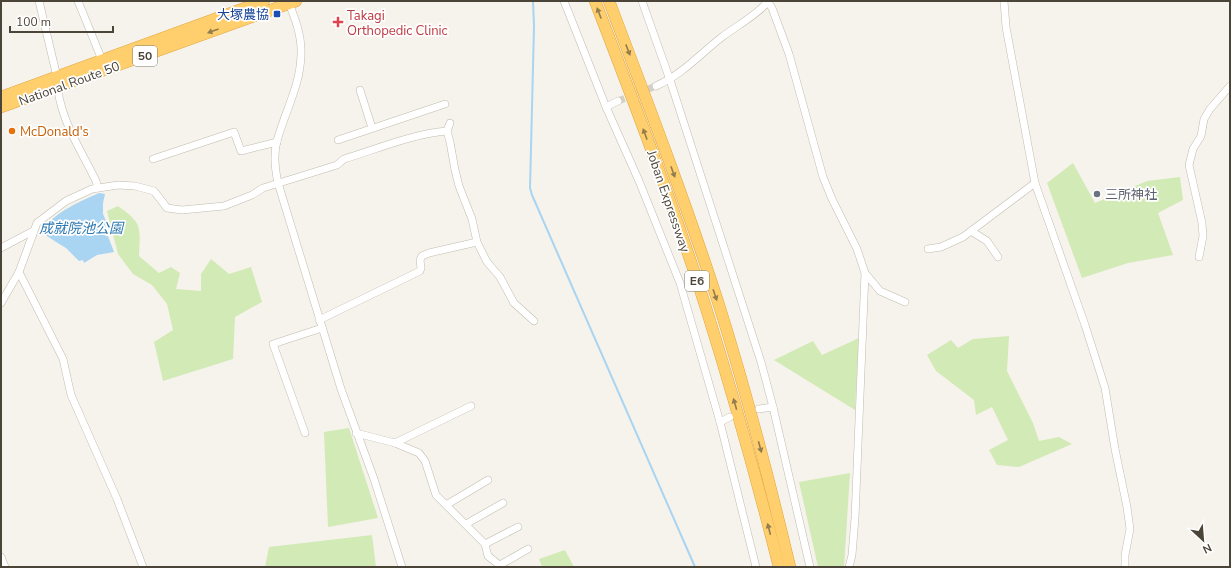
<svg xmlns="http://www.w3.org/2000/svg" width="1231" height="568" font-family="'Nunito Sans','Noto Sans JP',sans-serif">
	<style>
		.green { fill: #d2eab5 }
		.water { fill: #a9d4f2 }
		.lines { fill: none; stroke-linecap: round; stroke-linejoin: round }
		.stream { stroke: #a9d4f2; stroke-width: 2 }
		.minor-tunnel { stroke: #d4d0c8; stroke-width: 7; stroke-dasharray: 7 3.5; stroke-linecap: butt }
		.minor-casing { stroke: #c2bbae; stroke-width: 8 }
		.highway-casing { stroke: #e0a43c; stroke-width: 12 }
		.minor { stroke: #fff; stroke-width: 7 }
		.highway { stroke: #ffcf6e; stroke-width: 11 }
		.oneway { fill: #937c4e }
		.transit-dot { fill: #1a4fb4; stroke: #fff; stroke-width: 1.5 }
		.health-dot { fill: #e0444e; stroke: #fff; stroke-width: 1.5 }
		.food-dot { fill: #e8710a; stroke: #fff; stroke-width: 1.5 }
		.worship-dot { fill: #6b7280; stroke: #fff; stroke-width: 1.5 }
		.labels { text-anchor: middle; stroke-width: 3.5; stroke-linejoin: round; paint-order: stroke }
		.shield { fill: #fff; stroke: #817c74; stroke-width: 1 }
		.shield-label { font-size: 12px; font-weight: bold; fill: #4b4439 }
		.transit-label { font-size: 13px; fill: #164399; stroke: #fff; text-anchor: end }
		.health-label { font-size: 13px; fill: #be3a42; stroke: #fff; text-anchor: start }
		.street-label { font-size: 13px; fill: #4b4439; stroke: #fff }
		.food-label { font-size: 13px; fill: #c56008; stroke: #fff; text-anchor: start }
		.worship-label { font-size: 13px; fill: #5b616d; stroke: #fff; text-anchor: start }
		.water-label { font-size: 14px; font-style: italic; fill: #2e7ab2; stroke: #fff }
	</style>
	<rect width="100%" height="100%" fill="#f6f3ec"/>
	<g class="green">
		<polygon points="1073,163 1095,203 1147,181 1180,177 1183,200 1158,213 1173,255 1128,263 1082,278 1047,183"/>
		<path d="M118,206C143,224 140,226 139,256L159,273L171,267L180,273L176,289L201,291V274L211,259L229,274L251,267L262,302L235,317L233,359L163,381L154,342L173,330L167,304L152,285L133,274L118,254L107,211Z"/>
		<polygon points="1009,336 1007,371 1033,423 1039,441 1059,437 1072,444 1019,467 997,465 989,450 1008,440 992,407 976,415 974,400 936,371 927,355 951,340 958,348 973,339"/>
		<polygon points="859,338 855,410 774,360 813,341 822,355"/>
		<polygon points="349,428 378,518 328,527 324,432"/>
		<polygon points="850,473 844,567 818,567 799,482"/>
		<polygon points="372,535 376,567 265,567 269,547"/>
		<polygon points="565,550 574,567 542,567 539,559"/>
	</g>
	<path class="water" d="M99,193L105,194L103,203V214L106,221V231L114,252L97,255L84,263L83,260L79,261L66,248L56,242L41,232C54,212 79,202 99,193Z"/>
	<g class="lines">
		<polyline class="stream" points="533,1 534,26 530,188 532,195 695,567"/>
		<polyline class="minor-tunnel" points="618,101 656,86"/>
		<defs>
			<g id="minor">
				<path d="M39,1L57,77C57,115 80,148 96,181L98,188"/>
				<polyline points="78,1 102,60"/>
				<path d="M288,1C295,18 302,36 301,55C300,87 285,111 277,141C273,155 275,169 278,183L341,389L374,479L402,567"/>
				<polyline points="564,1 606,107 639,181 680,283 720,422 756,567"/>
				<polyline points="642,1 670,80 761,362 773,407 810,567"/>
				<polyline points="1004,1 1006,27 1035,183 1085,325 1105,388 1115,449 1127,507 1130,529 1125,555 1125,567"/>
				<polyline points="768,2 772,8 789,54 823,177 832,199 857,249 865,273 855,518 852,555 849,567"/>
				<path d="M656,86C683,74 700,54 722,37C735,27 760,13 768,1"/>
				<polyline points="360,90 372,128"/>
				<polyline points="606,107 618,101"/>
				<polyline points="450,123 447,131 450,142 455,170 459,186 472,219 477,242 487,262 500,277 514,303 534,321"/>
				<polyline points="338,140 445,104"/>
				<polyline points="153,159 234,132 241,151 277,142"/>
				<polyline points="971,231 987,241 998,257"/>
				<polyline points="1,248 33,231"/>
				<polyline points="928,249 941,247 963,237 1035,183"/>
				<polyline points="1199,257 1203,236 1202,223 1189,165 1193,149 1201,136 1204,119 1210,109 1230,86"/>
				<polyline points="19,272 63,359 71,395 117,499 143,567"/>
				<polyline points="865,273 880,291 905,302"/>
				<path d="M1,303L19,272L37,223L66,201L92,189L118,185L135,186L154,191L167,208L182,210L224,206L252,195L263,188L337,165L344,159C377,149 412,134 447,131"/>
				<polyline points="319,320 420,271 421,268 420,260 422,256 429,253 477,242"/>
				<polyline points="759,409 773,407"/>
				<polyline points="720,422 730,417"/>
				<polyline points="305,433 273,344 322,328"/>
				<polyline points="356,433 395,443 471,406"/>
				<polyline points="395,443 419,453 425,461 436,495 485,544 488,556 502,567"/>
				<polyline points="446,505 488,480"/>
				<polyline points="466,524 503,503"/>
				<polyline points="485,544 518,527"/>
				<polyline points="1,557 5,567"/>
				<polyline points="500,565 528,549"/>
			</g>
			<g id="highway">
				<path d="M595,1C634,102 673,204 706,308C733,394 757,480 779,567"/>
				<path d="M609,1C647,101 686,203 719,305C746,391 769,479 790,567"/>
				<polyline points="1,97 264,1"/>
				<polyline points="1,107 296,1"/>
			</g>
		</defs>
		<use href="#minor" class="minor-casing"/>
		<use href="#highway" class="highway-casing"/>
		<use href="#minor" class="minor"/>
		<use href="#highway" class="highway"/>
	</g>
	<defs><path id="oneway-solid" d="M-6-.8H1V-3.2L6.5 0L1 3.2V.8H-6Z"/></defs>
	<g class="oneway">
		<use href="#oneway-solid" transform="translate(599 13) rotate(-111)"/>
		<use href="#oneway-solid" transform="translate(213 31) rotate(160)"/>
		<use href="#oneway-solid" transform="translate(628 50) rotate(69)"/>
		<use href="#oneway-solid" transform="translate(645 134) rotate(-110)"/>
		<use href="#oneway-solid" transform="translate(673 172) rotate(70)"/>
		<use href="#oneway-solid" transform="translate(715 295) rotate(71)"/>
		<use href="#oneway-solid" transform="translate(735 404) rotate(-106)"/>
		<use href="#oneway-solid" transform="translate(760 447) rotate(75)"/>
		<use href="#oneway-solid" transform="translate(769 529) rotate(-104)"/>
	</g>
	<rect class="transit-dot" x="273" y="10" width="8" height="8" rx="2"/>
	<path class="health-dot" d="M336 16h4v4h4v4h-4v4h-4v-4h-4v-4h4z"/>
	<circle class="food-dot" cx="12" cy="131" r="4"/>
	<circle class="worship-dot" cx="1097" cy="194" r="4"/>
	<g class="labels">
		<g class="shield">
			<rect x="133" y="46" width="24" height="20" rx="3"/>
			<rect x="685" y="271" width="24" height="20" rx="3"/>
		</g>
		<g class="shield-label">
			<text x="145" y="60">50</text>
			<text x="697" y="285">E6</text>
		</g>
		<g class="transit-label">
			<text x="269" y="19">大塚農協</text>
		</g>
		<g class="health-label">
			<text x="347" y="20">Takagi<tspan x="347" dy="15">Orthopedic Clinic</tspan></text>
		</g>
		<g class="street-label">
			<text transform="translate(69 83) rotate(-20)" y="5">National Route 50</text>
			<text transform="translate(669 201) rotate(71)" y="5">Joban Expressway</text>
		</g>
		<g class="food-label">
			<text x="20" y="136">McDonald's</text>
		</g>
		<g class="worship-label">
			<text x="1105" y="199">三所神社</text>
		</g>
		<g class="water-label">
			<text x="81" y="233">成就院池公園</text>
		</g>
	</g>
	<rect width="1231" height="568" fill="none" stroke="#4b4439" stroke-width="4"/>
	<g transform="translate(1203 540) rotate(154)" stroke="#ffffff" stroke-width="3" paint-order="stroke">
	<path d="M0-3L7 15L0 10L-7 15Z" fill="#4b4439"/>
	<text y="-6" font-size="11" font-weight="bold" text-anchor="middle" fill="#4b4439">N</text>
	</g>
	<path d="M10 26v6h103v-6" fill="none" stroke="#4b4439" stroke-width="2"/>
	<text x="16" y="26" font-size="12" fill="#4b4439" stroke="#ffffff" stroke-width="3" paint-order="stroke">100 m</text>
</svg>
